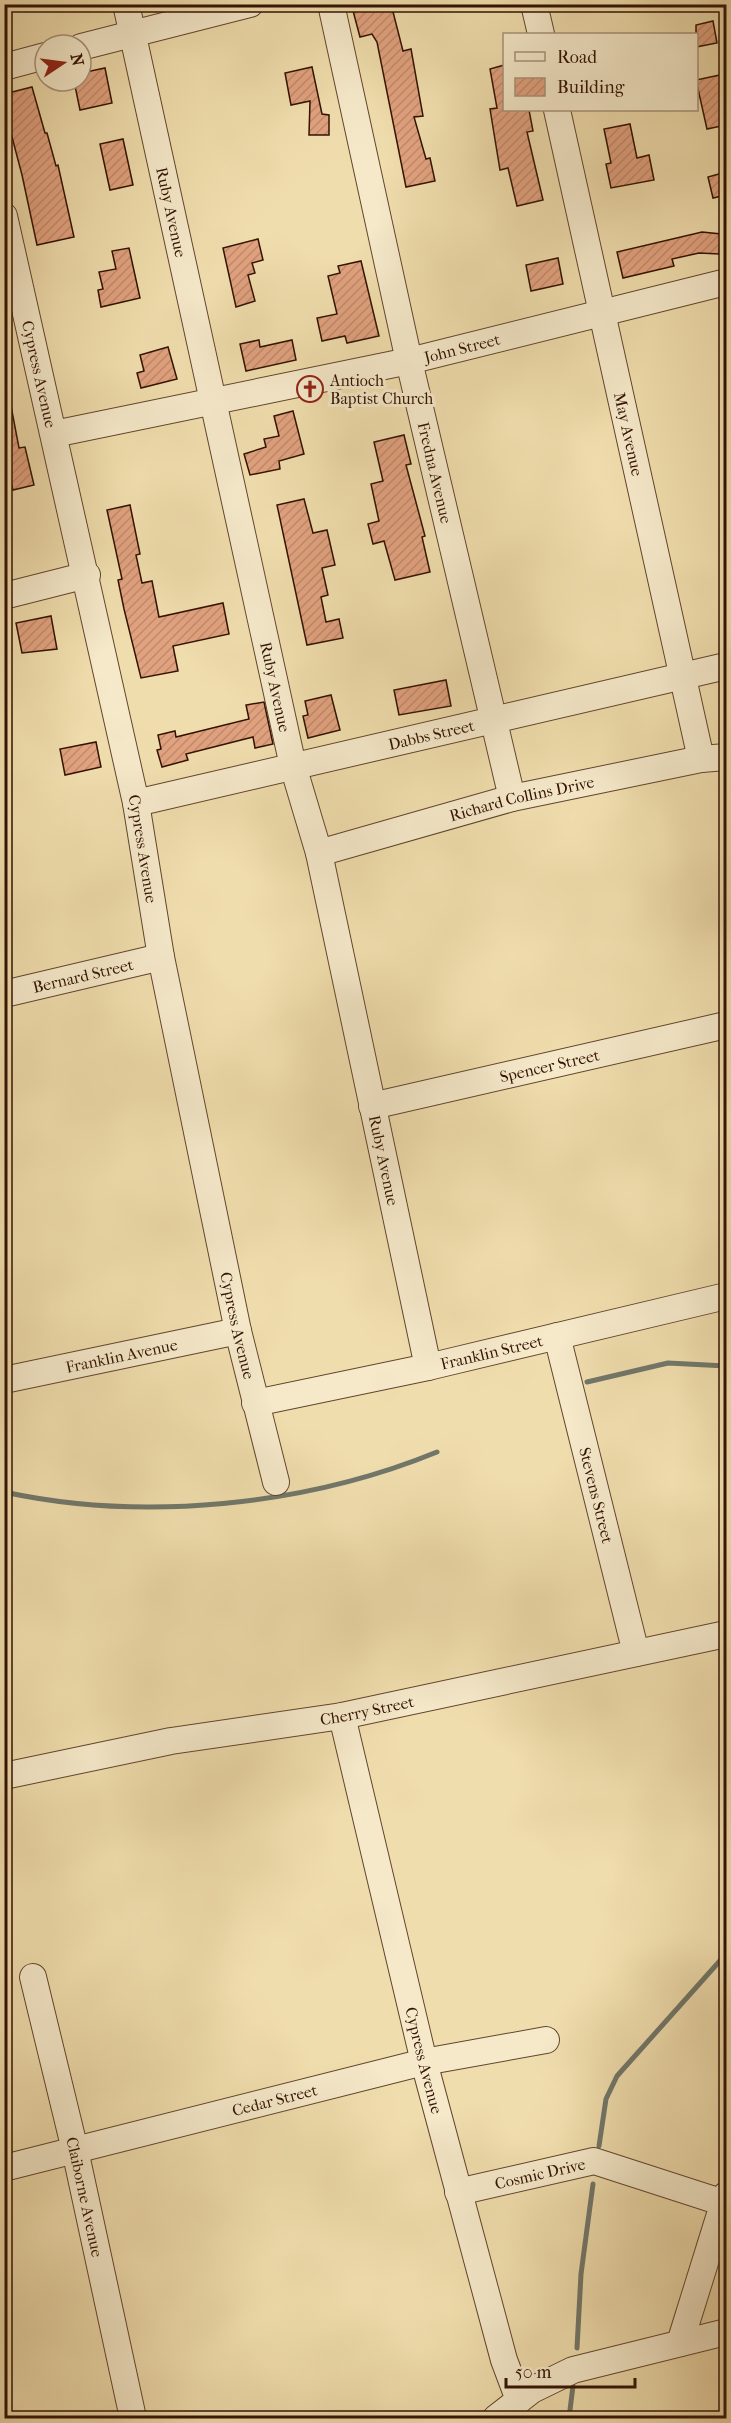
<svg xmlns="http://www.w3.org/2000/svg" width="731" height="2423" font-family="'IM FELL French Canon',serif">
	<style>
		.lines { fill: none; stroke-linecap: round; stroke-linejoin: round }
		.stream { stroke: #71776a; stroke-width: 5 }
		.building { fill: url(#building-hatch); stroke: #321202; stroke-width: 1.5 }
		.minor-casing { stroke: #62452d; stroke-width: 28 }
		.minor { stroke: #f5e9ca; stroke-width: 26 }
		.labels { text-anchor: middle; stroke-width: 6; stroke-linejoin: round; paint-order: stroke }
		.street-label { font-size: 16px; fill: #321202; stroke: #f5e9ca }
		.poi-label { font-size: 16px; fill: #321202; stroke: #f5e9ca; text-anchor: start }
	</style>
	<defs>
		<pattern id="building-hatch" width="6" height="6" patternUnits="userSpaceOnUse" patternTransform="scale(1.5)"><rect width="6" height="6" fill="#e1a27f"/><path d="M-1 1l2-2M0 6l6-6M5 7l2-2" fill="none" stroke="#c28a6c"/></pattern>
	</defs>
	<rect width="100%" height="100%" fill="#f0ddad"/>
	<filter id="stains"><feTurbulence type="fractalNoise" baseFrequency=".00333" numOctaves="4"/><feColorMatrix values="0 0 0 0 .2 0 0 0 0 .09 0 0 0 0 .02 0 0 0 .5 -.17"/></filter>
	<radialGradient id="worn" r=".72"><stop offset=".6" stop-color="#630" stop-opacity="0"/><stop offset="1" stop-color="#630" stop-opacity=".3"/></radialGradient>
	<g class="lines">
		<g class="stream">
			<polyline points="587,1382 668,1363 726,1366"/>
			<path d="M4,1492C143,1522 305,1506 437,1452"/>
			<polyline points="599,2146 606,2099 617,2076 726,1954"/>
			<polyline points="577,2348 581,2274 593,2184"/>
			<polyline points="569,2418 573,2386"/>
		</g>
	</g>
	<g class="building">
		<polygon points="362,4 391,4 403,51 411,49 423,116 414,117 426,159 430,158 435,181 406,187 377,42 372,34 360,37 352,7"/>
		<polygon points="713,21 717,43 696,47 696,25"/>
		<polygon points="504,65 504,110 529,110 533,131 527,132 543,200 517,206 508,168 500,170 490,109 497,108 490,69"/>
		<polygon points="312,67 322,114 329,115 329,135 309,135 310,101 291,105 285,73"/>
		<polygon points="105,68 112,103 80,110 74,81 81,81 81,73"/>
		<polygon points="720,75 726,107 726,125 707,129 696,80"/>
		<polygon points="32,87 45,133 47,133 56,166 58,165 74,237 37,245 22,175 7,118 4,118 4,94"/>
		<polygon points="630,124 637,158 649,155 654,180 611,188 606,164 611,163 604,129"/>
		<polygon points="123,139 133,185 110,190 100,144"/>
		<polygon points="726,172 726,195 713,198 708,177"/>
		<polygon points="702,232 721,234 719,254 699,253 672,259 674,266 623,278 617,252"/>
		<polygon points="258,239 263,260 252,263 255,273 248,275 255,301 236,307 223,248"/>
		<polygon points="129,248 140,298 101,307 98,290 103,289 99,272 116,269 112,251"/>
		<polygon points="558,258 563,284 531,291 526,265"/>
		<polygon points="361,261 379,336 347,343 345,336 322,341 317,318 337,314 328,276 340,273 338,266"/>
		<polygon points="259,340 260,347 292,340 296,360 246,371 240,344"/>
		<polygon points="168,347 177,379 141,388 137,373 144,371 140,355"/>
		<polygon points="11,406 19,448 25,447 34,485 13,490 4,458 4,407"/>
		<polygon points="293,411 304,454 279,461 280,469 250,475 244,454 266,447 264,439 279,436 274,416"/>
		<polygon points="404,435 411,464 406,465 425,536 422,537 430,572 395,580 384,541 373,544 368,524 379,521 371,484 383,481 374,442"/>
		<polygon points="304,499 313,533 327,530 335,565 322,568 328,595 321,597 326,622 339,619 343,638 307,645 277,505"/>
		<polygon points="130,505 140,554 136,555 142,583 152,581 159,617 223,603 229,634 173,646 178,671 141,678 124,609 118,580 122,579 107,510"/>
		<polygon points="51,616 57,649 22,653 16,623"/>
		<polygon points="446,680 451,706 399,715 394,690"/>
		<polygon points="331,695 340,730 308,738 303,716 308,715 305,701"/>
		<polygon points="264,702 273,744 255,748 253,737 186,754 188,760 162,767 157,750 161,749 158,735 175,731 176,737 249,719 246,705"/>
		<polygon points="96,742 101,767 65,775 60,749"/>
	</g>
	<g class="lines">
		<defs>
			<g id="minor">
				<path id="s1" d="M126,4L293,766L319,853L428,1367"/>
				<path id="s2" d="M331,4L409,361L512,798"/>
				<polyline points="534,4 541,34"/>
				<polyline points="81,47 250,4"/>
				<polyline points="4,67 45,56"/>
				<path id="s3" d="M557,110L701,759"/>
				<path id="s4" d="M4,216L136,803L161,957L238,1331L276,1482"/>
				<path id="s5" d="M54,434L409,361L726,282"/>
				<polyline points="4,596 87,575"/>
				<path id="s6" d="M136,803L726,666"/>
				<path id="s7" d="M319,853L512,798L701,759L726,757"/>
				<path id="s8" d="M4,994L161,957"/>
				<path id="s9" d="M372,1106L726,1025"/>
				<path id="s10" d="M557,1336L636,1653"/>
				<path id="s11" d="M4,1380L238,1331"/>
				<path id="s12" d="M255,1403L428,1367L726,1296"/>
				<path id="s13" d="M342,1716L424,2062L504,2360L519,2400"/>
				<path id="s14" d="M4,1776L171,1741L342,1716L726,1634"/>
				<path id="s15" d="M33,1977L75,2150L133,2418"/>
				<path id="s16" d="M4,2168L424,2062L546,2040"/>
				<path id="s17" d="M458,2192L594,2161L724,2203"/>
				<polyline points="680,2343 726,2195"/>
				<polyline points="496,2418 532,2390 573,2370 726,2332"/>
			</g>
		</defs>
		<use href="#minor" class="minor-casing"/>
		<use href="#minor" class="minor"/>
	</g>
	<defs>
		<symbol id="church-ring" viewBox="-11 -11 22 22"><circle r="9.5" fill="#f5e9ca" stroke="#8f2418" stroke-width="1.5"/><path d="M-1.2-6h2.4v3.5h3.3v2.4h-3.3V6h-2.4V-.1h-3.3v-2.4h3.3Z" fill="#8f2418"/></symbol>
	</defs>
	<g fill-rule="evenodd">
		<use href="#church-ring" x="295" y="374" width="30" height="30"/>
	</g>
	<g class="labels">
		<g class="street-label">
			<text dy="6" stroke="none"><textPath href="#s1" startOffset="213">Ruby Avenue</textPath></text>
			<text dy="6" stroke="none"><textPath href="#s5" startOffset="417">John Street</textPath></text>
			<text dy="6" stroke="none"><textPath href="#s4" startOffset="162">Cypress Avenue</textPath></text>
			<text dy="6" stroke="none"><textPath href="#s3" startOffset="332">May Avenue</textPath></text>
			<text dy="6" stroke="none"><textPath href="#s2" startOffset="480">Fredna Avenue</textPath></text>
			<text dy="6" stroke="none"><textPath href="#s1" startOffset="699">Ruby Avenue</textPath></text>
			<text dy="6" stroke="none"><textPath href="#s6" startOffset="303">Dabbs Street</textPath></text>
			<text dy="6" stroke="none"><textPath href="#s7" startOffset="210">Richard Collins Drive</textPath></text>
			<text dy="6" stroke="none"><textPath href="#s4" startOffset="648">Cypress Avenue</textPath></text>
			<text dy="6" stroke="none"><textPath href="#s8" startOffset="81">Bernard Street</textPath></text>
			<text dy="6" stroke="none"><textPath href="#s9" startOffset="182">Spencer Street</textPath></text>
			<text dy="6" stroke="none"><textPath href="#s1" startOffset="1185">Ruby Avenue</textPath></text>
			<text dy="6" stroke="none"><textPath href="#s4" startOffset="1134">Cypress Avenue</textPath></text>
			<text dy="6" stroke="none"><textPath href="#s12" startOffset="242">Franklin Street</textPath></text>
			<text dy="6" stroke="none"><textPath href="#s11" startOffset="120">Franklin Avenue</textPath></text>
			<text dy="6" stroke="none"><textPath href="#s10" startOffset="164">Stevens Street</textPath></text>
			<text dy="6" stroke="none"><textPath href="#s14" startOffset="369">Cherry Street</textPath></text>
			<text dy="6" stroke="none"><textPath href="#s13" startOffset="354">Cypress Avenue</textPath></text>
			<text dy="6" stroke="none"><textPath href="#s16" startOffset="279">Cedar Street</textPath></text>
			<text dy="6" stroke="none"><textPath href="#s17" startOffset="84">Cosmic Drive</textPath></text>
			<text dy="6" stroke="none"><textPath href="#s15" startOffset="226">Claiborne Avenue</textPath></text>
		</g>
		<g class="poi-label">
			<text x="330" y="386">Antioch<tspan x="330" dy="18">Baptist Church</tspan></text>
		</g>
	</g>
	<rect width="731" height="2423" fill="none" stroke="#f0ddad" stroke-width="24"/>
	<rect x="6" y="6" width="719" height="2411" fill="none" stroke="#321202" stroke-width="3"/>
	<rect x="12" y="12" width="707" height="2399" fill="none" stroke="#321202" stroke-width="1.5"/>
	<rect x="503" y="33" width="195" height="78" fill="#f5e9ca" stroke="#a7937a" stroke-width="1.5"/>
	<rect x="515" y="52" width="30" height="9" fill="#f5e9ca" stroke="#a7937a" stroke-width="1.5"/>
	<text x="557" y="63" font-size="18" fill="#321202">Road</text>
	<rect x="515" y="78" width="30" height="18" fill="url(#building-hatch)" stroke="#a7937a" stroke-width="1.5"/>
	<text x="557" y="93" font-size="18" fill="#321202">Building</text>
	<g transform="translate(63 63) rotate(77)"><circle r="28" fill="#f5e9ca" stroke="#a7937a" stroke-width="1.5"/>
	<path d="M0-4.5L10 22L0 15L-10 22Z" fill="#8f2418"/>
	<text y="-9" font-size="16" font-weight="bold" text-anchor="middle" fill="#321202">N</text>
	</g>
	<path d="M506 2378v9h129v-9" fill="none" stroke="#321202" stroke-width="3"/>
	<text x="515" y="2378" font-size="18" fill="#321202" stroke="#f5e9ca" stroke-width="4.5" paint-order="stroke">50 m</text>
	<rect width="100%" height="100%" filter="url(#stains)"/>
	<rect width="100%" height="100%" fill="url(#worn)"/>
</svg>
